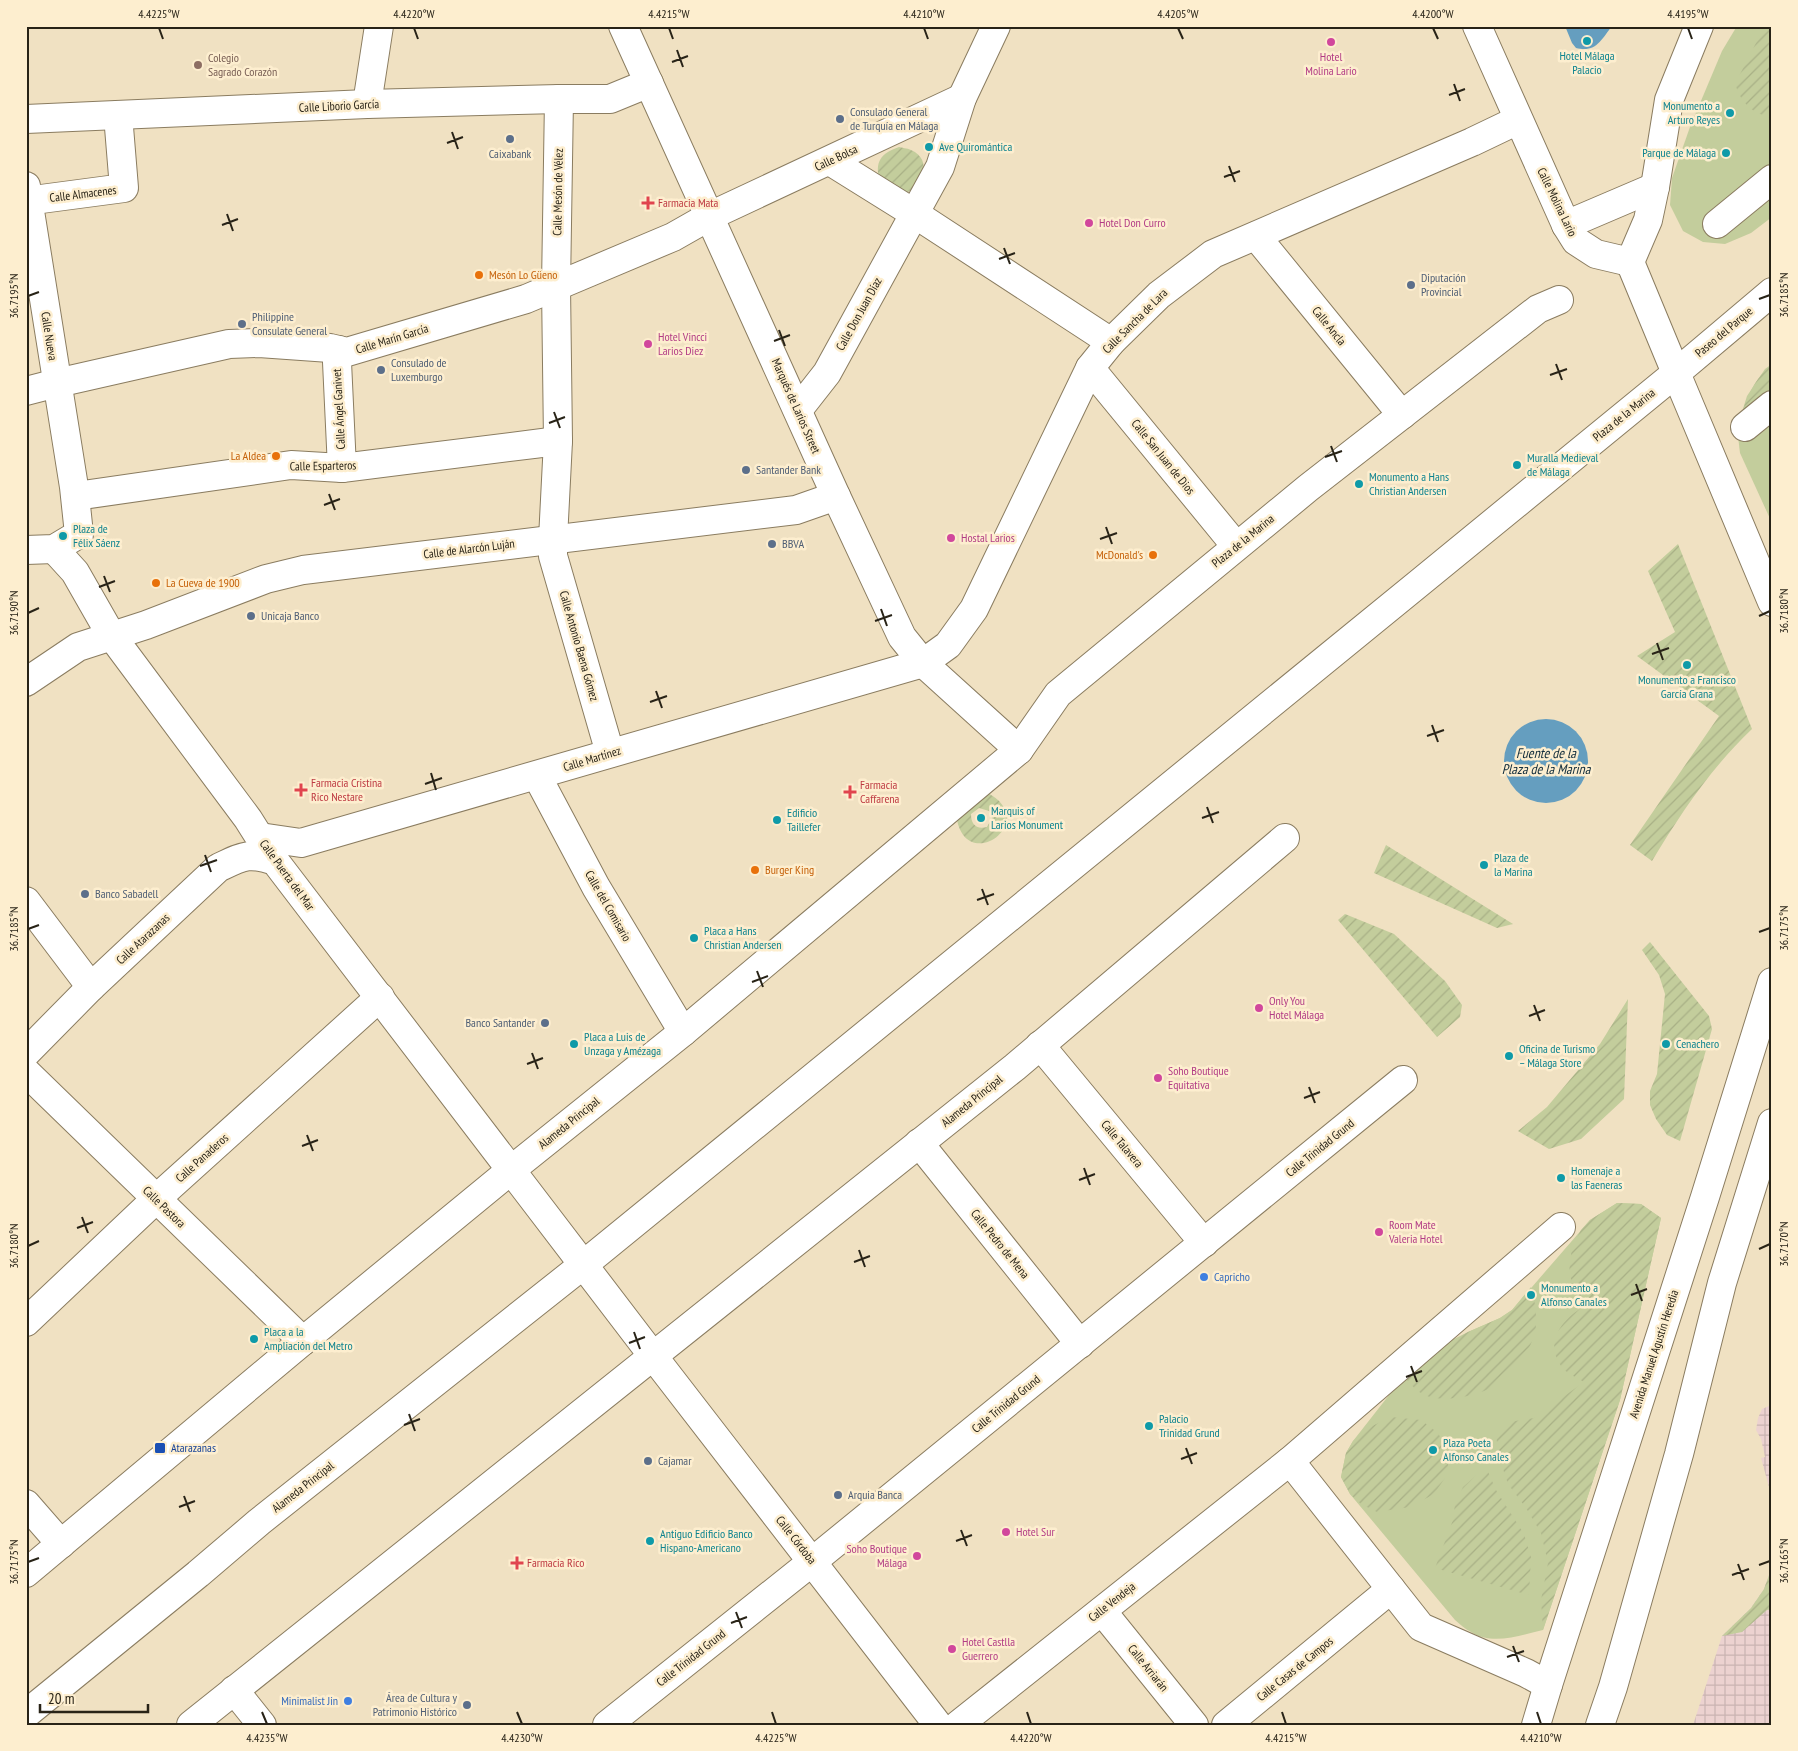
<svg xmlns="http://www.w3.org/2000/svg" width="1798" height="1751" font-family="'PT Sans Narrow',sans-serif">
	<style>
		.industrial { fill: url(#industrial-grid) }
		.park { fill: #c3cd9c }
		.garden { fill: url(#garden-furrows); fill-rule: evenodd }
		.water { fill: #659ebf }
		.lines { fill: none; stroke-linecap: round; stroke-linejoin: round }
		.street-casing { stroke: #8a7c60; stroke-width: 30 }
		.secondary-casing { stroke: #8a7c60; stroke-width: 30 }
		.primary-casing { stroke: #8a7c60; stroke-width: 30 }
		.street { stroke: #fff; stroke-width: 28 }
		.secondary { stroke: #fff; stroke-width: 28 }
		.primary { stroke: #fff; stroke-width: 28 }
		.ticks { fill: none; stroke: #282317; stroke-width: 2 }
		.culture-dot { fill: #0f9aa8; stroke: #fdeecf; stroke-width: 2 }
		.hotel-dot { fill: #d1479c; stroke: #fdeecf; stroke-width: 2 }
		.education-dot { fill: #8d6e63; stroke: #fdeecf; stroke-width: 2 }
		.service-dot { fill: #5c6f8a; stroke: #fdeecf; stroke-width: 2 }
		.health-dot { fill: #e0444e; stroke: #fdeecf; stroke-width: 2 }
		.food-dot { fill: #e8710a; stroke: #fdeecf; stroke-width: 2 }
		.shop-dot { fill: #3f7fe0; stroke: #fdeecf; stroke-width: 2 }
		.transit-dot { fill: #1a4fb4; stroke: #fdeecf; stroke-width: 2 }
		.labels { text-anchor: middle; stroke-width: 5; stroke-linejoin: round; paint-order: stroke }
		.culture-label { font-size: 12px; fill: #0d838f; stroke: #fdeecf; text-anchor: start }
		.hotel-label { font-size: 12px; fill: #b23c85; stroke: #fdeecf; text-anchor: start }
		.education-label { font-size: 12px; fill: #785e54; stroke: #fdeecf; text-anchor: start }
		.street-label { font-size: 12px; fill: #282317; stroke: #fdeecf }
		.service-label { font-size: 12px; fill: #4e5e75; stroke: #fdeecf; text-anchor: start }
		.health-label { font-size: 12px; fill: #be3a42; stroke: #fdeecf; text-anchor: start }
		.food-label { font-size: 12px; fill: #c56008; stroke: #fdeecf; text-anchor: start }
		.shop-label { font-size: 12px; fill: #366cbe; stroke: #fdeecf; text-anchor: start }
		.transit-label { font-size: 12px; fill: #164399; stroke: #fdeecf; text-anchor: start }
		.water-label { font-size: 14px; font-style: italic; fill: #122d3c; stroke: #fdeecf }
		.neatline { fill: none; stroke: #282317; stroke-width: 2 }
		.ticks-label { font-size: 12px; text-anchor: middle; fill: #282317 }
	</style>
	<defs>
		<pattern id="industrial-grid" width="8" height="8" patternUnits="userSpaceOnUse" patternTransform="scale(1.25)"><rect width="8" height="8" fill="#ecd2d0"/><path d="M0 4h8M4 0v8" fill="none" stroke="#cab4b2"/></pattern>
		<pattern id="garden-furrows" width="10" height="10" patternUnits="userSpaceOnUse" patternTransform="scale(1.25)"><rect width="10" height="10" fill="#c3cd9c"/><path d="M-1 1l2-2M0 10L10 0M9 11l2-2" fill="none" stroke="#a8b086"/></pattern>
	</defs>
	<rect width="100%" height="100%" fill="#f0e1c2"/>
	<g class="industrial">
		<polygon points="1772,1402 1772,1498 1761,1458 1765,1457 1761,1439 1756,1430 1758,1418 1762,1409 1769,1406"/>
		<polygon points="1772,1567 1772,1725 1693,1725 1722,1636 1751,1608 1764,1589"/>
	</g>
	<g class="park">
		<polygon points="1737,26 1772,26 1772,217 1751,233 1725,244 1703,242 1683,231 1670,205 1672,178 1690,127 1722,51"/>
		<polygon points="1772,364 1772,523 1740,453 1737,428 1747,396 1765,369"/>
		<path d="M1617,1203L1641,1204L1661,1218L1620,1400L1543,1630C1520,1635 1493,1646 1471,1632C1465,1629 1460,1624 1455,1620L1350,1494L1341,1477L1346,1453L1353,1441L1404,1376L1468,1332L1500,1318L1512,1310L1590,1220Z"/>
	</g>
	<g class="garden">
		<path d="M1768,26H1772L1771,118C1751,112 1742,104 1735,84L1756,43Z"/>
		<path d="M899,147C902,148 907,148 911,150C934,160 922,187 904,194L880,181C874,162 881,153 899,147Z"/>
		<path d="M1772,364V386L1743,410C1748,393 1758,375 1772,364Z"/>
		<path d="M1678,544L1752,729C1711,768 1681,813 1652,861L1630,845L1719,716L1637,656L1675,632L1648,571Z"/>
		<path d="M986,792C1044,821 962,879 956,813ZM979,808L989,811L992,818L987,827C976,830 971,824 971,814Z"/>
		<polygon points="1386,845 1513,924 1497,928 1374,873"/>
		<polygon points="1345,914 1394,934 1445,981 1462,1005 1460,1017 1437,1037 1338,920"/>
		<polygon points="1650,942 1709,1016 1712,1029 1680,1141 1667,1135 1656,1119 1650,1105 1650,1091 1657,1074 1665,994 1659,975 1642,950"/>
		<polygon points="1628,999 1624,1099 1581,1139 1549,1149 1518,1131 1547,1107 1600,1044"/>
		<path d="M1617,1203L1641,1204L1661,1218L1620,1400L1543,1630L1541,1600L1548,1563L1541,1533L1526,1508L1508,1484L1499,1457L1496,1435L1509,1422L1534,1418L1584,1382C1576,1377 1567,1374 1561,1366C1545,1343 1560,1322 1580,1309L1569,1272L1572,1247L1581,1230L1590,1220Z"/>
		<path d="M1531,1287C1535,1301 1538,1318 1535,1333C1531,1348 1518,1367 1507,1378C1490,1393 1449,1404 1427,1396C1418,1393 1410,1384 1404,1376L1438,1347L1468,1332L1500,1318L1512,1310Z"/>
		<polygon points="1391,1417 1421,1420 1438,1433 1446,1448 1449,1472 1434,1494 1410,1507 1377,1512 1361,1504 1350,1494 1341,1477 1346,1453 1353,1441 1366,1429"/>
		<polygon points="1486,1467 1496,1490 1524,1534 1531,1557 1529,1595 1435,1568 1453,1520 1455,1504 1463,1487"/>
		<polygon points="1772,1567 1772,1609 1767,1610 1742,1632 1722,1636 1751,1608 1764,1589"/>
	</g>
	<g class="water">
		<path d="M1565,26H1612C1601,40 1596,53 1576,48L1572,43Z"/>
		<circle cx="1546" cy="761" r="42"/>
	</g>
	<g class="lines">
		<defs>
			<g id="street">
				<polyline points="623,26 836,496 902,637 923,663 1019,750"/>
				<polyline points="1477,26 1566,225 1576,241 1596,254 1630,262"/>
				<polyline points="559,99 556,286 558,441 553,539 553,556 610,753"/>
				<polyline points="367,104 379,26"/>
				<polyline points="26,119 367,104 559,99 610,99 649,83"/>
				<polyline points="830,161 915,214 1111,342"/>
				<polyline points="26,186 74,487 79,534 54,549 26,550"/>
				<polyline points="26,201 124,188 118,115"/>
				<polyline points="1717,224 1772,179"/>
				<polyline points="1566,225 1655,187"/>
				<polyline points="1256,236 1402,415"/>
				<polyline points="1630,262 1648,220 1655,187 1669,100 1699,26"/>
				<polyline points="1630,262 1676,373"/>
				<polyline points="339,350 337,362 342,468"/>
				<polyline points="1090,368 1236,546"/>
				<polyline points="26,391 57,383 229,344 259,343 330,348 347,352 526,299 673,237 710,216 962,98"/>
				<polyline points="798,410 827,373 940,167 962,98 996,26"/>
				<polyline points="1745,427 1772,405"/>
				<polyline points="76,496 291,465 342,468 558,441"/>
				<polyline points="54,549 75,572 111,635 248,819 270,854"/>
				<polyline points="26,682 78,647 146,625 266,579 303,570 796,510 836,496"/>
				<polyline points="537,776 596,887 683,1032"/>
				<polyline points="260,837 301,843 923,663 948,645 974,609 1090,368 1111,342 1159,295 1213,254 1472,142 1518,120"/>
				<polyline points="26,901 91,987"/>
				<polyline points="1040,1045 1204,1243"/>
				<polyline points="26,1072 303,1341"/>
				<polyline points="919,1143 1080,1344"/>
				<polyline points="26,1322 156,1199 380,997"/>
				<polyline points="1290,1461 1421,1627 1526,1673 1548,1685"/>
				<polyline points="26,1504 61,1544"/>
				<polyline points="26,1573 303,1341 511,1170 683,1032 1019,750 1058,694 1308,488 1538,309 1559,300"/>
				<polyline points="1102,1611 1194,1725"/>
				<polyline points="234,1690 262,1725"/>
				<polyline points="191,1725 1015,1067 1285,838"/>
				<polyline points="607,1725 813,1561 1403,1080"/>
				<polyline points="958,1725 1290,1461 1561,1227"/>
				<polyline points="1226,1725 1391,1589"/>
			</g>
			<g id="secondary">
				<polyline points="1676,373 1772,602"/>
				<path d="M26,1053L91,987L218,868C243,856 248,852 275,861L653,1356L938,1725"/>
				<polyline points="26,1714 198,1574 259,1522 588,1261 1418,584 1676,373 1772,292"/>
			</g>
			<g id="primary">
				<polyline points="1536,1725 1548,1685 1705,1197 1772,982"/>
				<polyline points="1600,1725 1613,1687 1679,1454 1722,1283 1772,1123"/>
			</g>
		</defs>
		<use href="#street" class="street-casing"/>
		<use href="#secondary" class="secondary-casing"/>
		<use href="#primary" class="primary-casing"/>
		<use href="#street" class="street"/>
		<use href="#secondary" class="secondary"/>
		<use href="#primary" class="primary"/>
	</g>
	<path class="ticks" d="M159,28L163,39M414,28L418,39M669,28L673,39M924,28L928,39M1178,28L1183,39M1433,28L1438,39M1688,28L1692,39M677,50L683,67M672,62L688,56M1454,84L1460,101M1449,95L1465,89M452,132L458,149M447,143L463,137M1229,166L1235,182M1224,177L1240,171M227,214L233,231M222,225L238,219M1004,248L1010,264M999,259L1015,253M28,296L39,292M1759,299L1770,295M779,330L785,346M774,341L790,335M1556,364L1562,380M1550,375L1567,369M554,412L560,428M549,423L565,417M1331,446L1337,462M1325,457L1342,451M329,494L335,510M324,505L340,499M1106,527L1112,544M1100,539L1117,533M104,576L110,592M99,587L115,581M881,609L887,626M28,613L39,608M1759,616L1770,611M875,621L892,615M1657,643L1663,660M1652,654L1669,648M656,691L662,708M650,702L667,696M1432,725L1438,742M1427,736L1444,730M431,773L436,790M425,784L442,778M1207,807L1213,823M1202,818L1219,812M205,855L211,872M200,866L217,860M982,889L988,905M977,900L994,894M28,929L39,925M1759,932L1770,928M757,971L763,987M752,982L768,976M1534,1005L1540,1021M1529,1016L1545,1010M532,1053L538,1069M527,1064L543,1058M1309,1087L1315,1103M1304,1098L1320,1092M307,1135L313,1151M302,1146L318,1140M1084,1168L1090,1185M1079,1180L1095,1174M82,1217L88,1233M77,1228L93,1222M28,1246L39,1241M1759,1249L1770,1244M859,1250L865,1267M854,1262L870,1256M1636,1284L1642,1301M1631,1295L1647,1289M634,1332L640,1349M629,1343L645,1337M1411,1366L1417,1382M1406,1377L1422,1371M409,1414L415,1431M404,1425L420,1419M1186,1448L1192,1464M1181,1459L1197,1453M184,1496L190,1512M179,1507L195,1501M961,1530L967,1546M956,1541L972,1535M28,1562L39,1558M1738,1564L1744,1580M1759,1565L1770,1561M1732,1575L1749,1569M736,1612L742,1628M731,1623L747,1617M1513,1646L1519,1662M1507,1657L1524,1651M262,1712L267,1724M517,1712L522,1724M772,1712L776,1724M1027,1712L1031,1724M1282,1712L1286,1724M1537,1712L1541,1724"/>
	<g class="culture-dot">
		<circle cx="1587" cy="41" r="5"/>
		<circle cx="1730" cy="113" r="5"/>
		<circle cx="929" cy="147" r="5"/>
		<circle cx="1726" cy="153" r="5"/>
		<circle cx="1517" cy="465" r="5"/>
		<circle cx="1359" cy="484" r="5"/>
		<circle cx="63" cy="536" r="5"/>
		<circle cx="1687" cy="665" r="5"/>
		<circle cx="981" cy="818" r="5"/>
		<circle cx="777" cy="820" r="5"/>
		<circle cx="1484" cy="865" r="5"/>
		<circle cx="694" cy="938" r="5"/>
		<circle cx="574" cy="1044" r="5"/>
		<circle cx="1666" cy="1044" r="5"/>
		<circle cx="1509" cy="1056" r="5"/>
		<circle cx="1561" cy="1178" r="5"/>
		<circle cx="1531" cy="1295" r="5"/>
		<circle cx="254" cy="1339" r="5"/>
		<circle cx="1149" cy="1426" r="5"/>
		<circle cx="1433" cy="1450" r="5"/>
		<circle cx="650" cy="1541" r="5"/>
	</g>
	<g class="hotel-dot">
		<circle cx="1331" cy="42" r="5"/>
		<circle cx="1089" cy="223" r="5"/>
		<circle cx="648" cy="344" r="5"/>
		<circle cx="951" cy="538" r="5"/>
		<circle cx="1259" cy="1008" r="5"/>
		<circle cx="1158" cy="1078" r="5"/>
		<circle cx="1379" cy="1232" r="5"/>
		<circle cx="1006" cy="1532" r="5"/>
		<circle cx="917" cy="1556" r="5"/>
		<circle cx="952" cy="1649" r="5"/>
	</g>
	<circle class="education-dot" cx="198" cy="65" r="5"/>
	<g class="service-dot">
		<circle cx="840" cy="119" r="5"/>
		<circle cx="510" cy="139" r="5"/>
		<circle cx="1411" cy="285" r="5"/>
		<circle cx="242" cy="324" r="5"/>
		<circle cx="381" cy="370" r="5"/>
		<circle cx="746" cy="470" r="5"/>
		<circle cx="772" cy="544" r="5"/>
		<circle cx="251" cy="616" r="5"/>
		<circle cx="85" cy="894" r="5"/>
		<circle cx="545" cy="1023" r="5"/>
		<circle cx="648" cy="1461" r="5"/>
		<circle cx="838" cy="1495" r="5"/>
		<circle cx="467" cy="1705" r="5"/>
	</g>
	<g class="health-dot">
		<path d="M645.5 195.5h5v5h5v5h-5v5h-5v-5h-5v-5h5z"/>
		<path d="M298.5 782.5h5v5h5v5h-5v5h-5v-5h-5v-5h5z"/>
		<path d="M847.5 784.5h5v5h5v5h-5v5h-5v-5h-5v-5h5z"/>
		<path d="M514.5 1555.5h5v5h5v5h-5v5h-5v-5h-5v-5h5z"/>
	</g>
	<g class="food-dot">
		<circle cx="479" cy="275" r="5"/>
		<circle cx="276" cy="456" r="5"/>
		<circle cx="1153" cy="555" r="5"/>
		<circle cx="156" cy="583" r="5"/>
		<circle cx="755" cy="870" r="5"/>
	</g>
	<g class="shop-dot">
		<circle cx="1204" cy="1277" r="5"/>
		<circle cx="348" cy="1701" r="5"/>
	</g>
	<rect class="transit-dot" x="154" y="1442" width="12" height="12" rx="2.5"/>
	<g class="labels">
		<g class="culture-label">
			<text x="1587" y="60" text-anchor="middle">Hotel Málaga<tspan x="1587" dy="14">Palacio</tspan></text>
			<text x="1720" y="110" text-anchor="end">Monumento a<tspan x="1720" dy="14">Arturo Reyes</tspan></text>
			<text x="939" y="151">Ave Quiromántica</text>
			<text x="1716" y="157" text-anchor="end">Parque de Málaga</text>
			<text x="1527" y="462">Muralla Medieval<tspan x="1527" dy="14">de Málaga</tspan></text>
			<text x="1369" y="481">Monumento a Hans<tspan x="1369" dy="14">Christian Andersen</tspan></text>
			<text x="73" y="533">Plaza de<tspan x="73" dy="14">Félix Sáenz</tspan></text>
			<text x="1687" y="684" text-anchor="middle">Monumento a Francisco<tspan x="1687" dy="14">García Grana</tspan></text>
			<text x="991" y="815">Marquis of<tspan x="991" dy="14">Larios Monument</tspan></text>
			<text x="787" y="817">Edificio<tspan x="787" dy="14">Taillefer</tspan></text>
			<text x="1494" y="862">Plaza de<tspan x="1494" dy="14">la Marina</tspan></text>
			<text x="704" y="935">Placa a Hans<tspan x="704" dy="14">Christian Andersen</tspan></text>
			<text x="584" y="1041">Placa a Luis de<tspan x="584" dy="14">Unzaga y Amézaga</tspan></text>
			<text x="1676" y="1048">Cenachero</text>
			<text x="1519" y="1053">Oficina de Turismo<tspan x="1519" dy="14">– Málaga Store</tspan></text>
			<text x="1571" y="1175">Homenaje a<tspan x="1571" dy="14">las Faeneras</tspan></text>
			<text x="1541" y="1292">Monumento a<tspan x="1541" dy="14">Alfonso Canales</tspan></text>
			<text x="264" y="1336">Placa a la<tspan x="264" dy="14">Ampliación del Metro</tspan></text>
			<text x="1159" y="1423">Palacio<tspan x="1159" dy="14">Trinidad Grund</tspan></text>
			<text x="1443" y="1447">Plaza Poeta<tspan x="1443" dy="14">Alfonso Canales</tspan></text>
			<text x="660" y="1538">Antiguo Edificio Banco<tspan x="660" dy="14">Hispano-Americano</tspan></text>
		</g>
		<g class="hotel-label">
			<text x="1331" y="61" text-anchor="middle">Hotel<tspan x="1331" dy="14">Molina Lario</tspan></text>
			<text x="1099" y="227">Hotel Don Curro</text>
			<text x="658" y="341">Hotel Vincci<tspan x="658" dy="14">Larios Diez</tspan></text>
			<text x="961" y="542">Hostal Larios</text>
			<text x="1269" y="1005">Only You<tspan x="1269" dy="14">Hotel Málaga</tspan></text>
			<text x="1168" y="1075">Soho Boutique<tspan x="1168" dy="14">Equitativa</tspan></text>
			<text x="1389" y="1229">Room Mate<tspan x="1389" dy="14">Valeria Hotel</tspan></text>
			<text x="1016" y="1536">Hotel Sur</text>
			<text x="907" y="1553" text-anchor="end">Soho Boutique<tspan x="907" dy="14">Málaga</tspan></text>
			<text x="962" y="1646">Hotel Castlla<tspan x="962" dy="14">Guerrero</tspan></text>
		</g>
		<g class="education-label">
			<text x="208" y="62">Colegio<tspan x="208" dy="14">Sagrado Corazón</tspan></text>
		</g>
		<g class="street-label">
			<text transform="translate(339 106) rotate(-3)" y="4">Calle Liborio García</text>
			<text transform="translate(836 158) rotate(-25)" y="4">Calle Bolsa</text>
			<text transform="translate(558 192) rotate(-89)" y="4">Calle Mesón de Vélez</text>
			<text transform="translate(83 194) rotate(-7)" y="4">Calle Almacenes</text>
			<text transform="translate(1557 202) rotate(64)" y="4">Calle Molina Lario</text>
			<text transform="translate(859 314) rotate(-61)" y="4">Calle Don Juan Díaz</text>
			<text transform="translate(1135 321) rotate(-45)" y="4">Calle Sancha de Lara</text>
			<text transform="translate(1329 326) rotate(51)" y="4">Calle Ancla</text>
			<text transform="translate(1724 332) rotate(-40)" y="4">Paseo del Parque</text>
			<text transform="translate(49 336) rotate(81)" y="4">Calle Nueva</text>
			<text transform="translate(392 339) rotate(-17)" y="4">Calle Marín García</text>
			<text transform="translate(796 406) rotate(66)" y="4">Marqués de Larios Street</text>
			<text transform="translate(339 409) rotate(-93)" y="4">Calle Ángel Ganivet</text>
			<text transform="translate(1624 415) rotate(-39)" y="4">Plaza de la Marina</text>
			<text transform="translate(1163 457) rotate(51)" y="4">Calle San Juan de Dios</text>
			<text transform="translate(323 466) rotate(-1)" y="4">Calle Esparteros</text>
			<text transform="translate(1243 541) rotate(-39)" y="4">Plaza de la Marina</text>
			<text transform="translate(469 549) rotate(-7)" y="4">Calle de Alarcón Luján</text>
			<text transform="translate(579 646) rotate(74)" y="4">Calle Antonio Baena Gómez</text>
			<text transform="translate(592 759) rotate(-17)" y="4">Calle Martínez</text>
			<text transform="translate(287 875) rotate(54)" y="4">Calle Puerta del Mar</text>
			<text transform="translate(608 906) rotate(60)" y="4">Calle del Comisario</text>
			<text transform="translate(143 939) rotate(-43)" y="4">Calle Atarazanas</text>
			<text transform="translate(972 1101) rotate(-39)" y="4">Alameda Principal</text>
			<text transform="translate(569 1123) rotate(-39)" y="4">Alameda Principal</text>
			<text transform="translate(1122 1144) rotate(50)" y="4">Calle Talavera</text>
			<text transform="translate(1320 1148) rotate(-39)" y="4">Calle Trinidad Grund</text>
			<text transform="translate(202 1158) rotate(-42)" y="4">Calle Panaderos</text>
			<text transform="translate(164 1207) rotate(44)" y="4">Calle Pastora</text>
			<text transform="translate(1000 1244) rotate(51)" y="4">Calle Pedro de Mena</text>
			<text transform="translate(1654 1354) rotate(-72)" y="4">Avenida Manuel Agustín Heredia</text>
			<text transform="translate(1006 1404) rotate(-39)" y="4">Calle Trinidad Grund</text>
			<text transform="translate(303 1487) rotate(-38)" y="4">Alameda Principal</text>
			<text transform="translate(796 1540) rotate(52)" y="4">Calle Córdoba</text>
			<text transform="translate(1112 1602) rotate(-38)" y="4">Calle Vendeja</text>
			<text transform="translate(691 1658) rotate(-38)" y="4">Calle Trinidad Grund</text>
			<text transform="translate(1148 1668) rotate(51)" y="4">Calle Arriarán</text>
			<text transform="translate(1295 1669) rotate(-39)" y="4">Calle Casas de Campos</text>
		</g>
		<g class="service-label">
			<text x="850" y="116">Consulado General<tspan x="850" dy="14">de Turquía en Málaga</tspan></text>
			<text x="510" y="158" text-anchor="middle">Caixabank</text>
			<text x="1421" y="282">Diputación<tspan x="1421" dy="14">Provincial</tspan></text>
			<text x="252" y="321">Philippine<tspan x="252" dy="14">Consulate General</tspan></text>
			<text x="391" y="367">Consulado de<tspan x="391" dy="14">Luxemburgo</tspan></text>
			<text x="756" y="474">Santander Bank</text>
			<text x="782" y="548">BBVA</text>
			<text x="261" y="620">Unicaja Banco</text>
			<text x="95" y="898">Banco Sabadell</text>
			<text x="535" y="1027" text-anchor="end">Banco Santander</text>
			<text x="658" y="1465">Cajamar</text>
			<text x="848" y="1499">Arquia Banca</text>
			<text x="457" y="1702" text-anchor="end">Área de Cultura y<tspan x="457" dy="14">Patrimonio Histórico</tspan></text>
		</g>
		<g class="health-label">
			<text x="658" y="207">Farmacia Mata</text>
			<text x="311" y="787">Farmacia Cristina<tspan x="311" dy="14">Rico Nestare</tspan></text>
			<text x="860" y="789">Farmacia<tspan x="860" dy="14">Caffarena</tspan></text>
			<text x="527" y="1567">Farmacia Rico</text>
		</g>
		<g class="food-label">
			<text x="489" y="279">Mesón Lo Güeno</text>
			<text x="266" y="460" text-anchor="end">La Aldea</text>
			<text x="1143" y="559" text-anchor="end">McDonald's</text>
			<text x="166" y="587">La Cueva de 1900</text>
			<text x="765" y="874">Burger King</text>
		</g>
		<g class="shop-label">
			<text x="1214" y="1281">Capricho</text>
			<text x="338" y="1705" text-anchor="end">Minimalist Jin</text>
		</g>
		<g class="transit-label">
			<text x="171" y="1452">Atarazanas</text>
		</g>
		<g class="water-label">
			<text x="1546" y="758">Fuente de la<tspan x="1546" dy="16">Plaza de la Marina</tspan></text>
		</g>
	</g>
	<rect width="1798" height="1751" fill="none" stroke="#fdeecf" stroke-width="55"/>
	<path d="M40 1704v8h108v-8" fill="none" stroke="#282317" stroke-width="2.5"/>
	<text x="48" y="1704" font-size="15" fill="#282317" stroke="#fdeecf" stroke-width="4" paint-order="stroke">20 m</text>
	<rect x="28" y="28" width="1742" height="1696" class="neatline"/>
	<g class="ticks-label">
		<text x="159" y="18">4.4225°W</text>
		<text x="414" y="18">4.4220°W</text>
		<text x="669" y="18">4.4215°W</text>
		<text x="924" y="18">4.4210°W</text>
		<text x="1178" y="18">4.4205°W</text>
		<text x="1433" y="18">4.4200°W</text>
		<text x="1688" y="18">4.4195°W</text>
		<text transform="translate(1784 295) rotate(-90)" y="4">36.7185°N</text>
		<text transform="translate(14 296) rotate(-90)" y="4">36.7195°N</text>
		<text transform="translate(1784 611) rotate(-90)" y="4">36.7180°N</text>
		<text transform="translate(14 613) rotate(-90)" y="4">36.7190°N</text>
		<text transform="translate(1784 928) rotate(-90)" y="4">36.7175°N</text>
		<text transform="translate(14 929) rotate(-90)" y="4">36.7185°N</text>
		<text transform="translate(1784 1244) rotate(-90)" y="4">36.7170°N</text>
		<text transform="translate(14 1246) rotate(-90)" y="4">36.7180°N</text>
		<text transform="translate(1784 1561) rotate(-90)" y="4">36.7165°N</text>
		<text transform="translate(14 1562) rotate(-90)" y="4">36.7175°N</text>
		<text x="267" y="1742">4.4235°W</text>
		<text x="522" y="1742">4.4230°W</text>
		<text x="776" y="1742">4.4225°W</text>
		<text x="1031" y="1742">4.4220°W</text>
		<text x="1286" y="1742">4.4215°W</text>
		<text x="1541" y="1742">4.4210°W</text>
	</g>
</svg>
